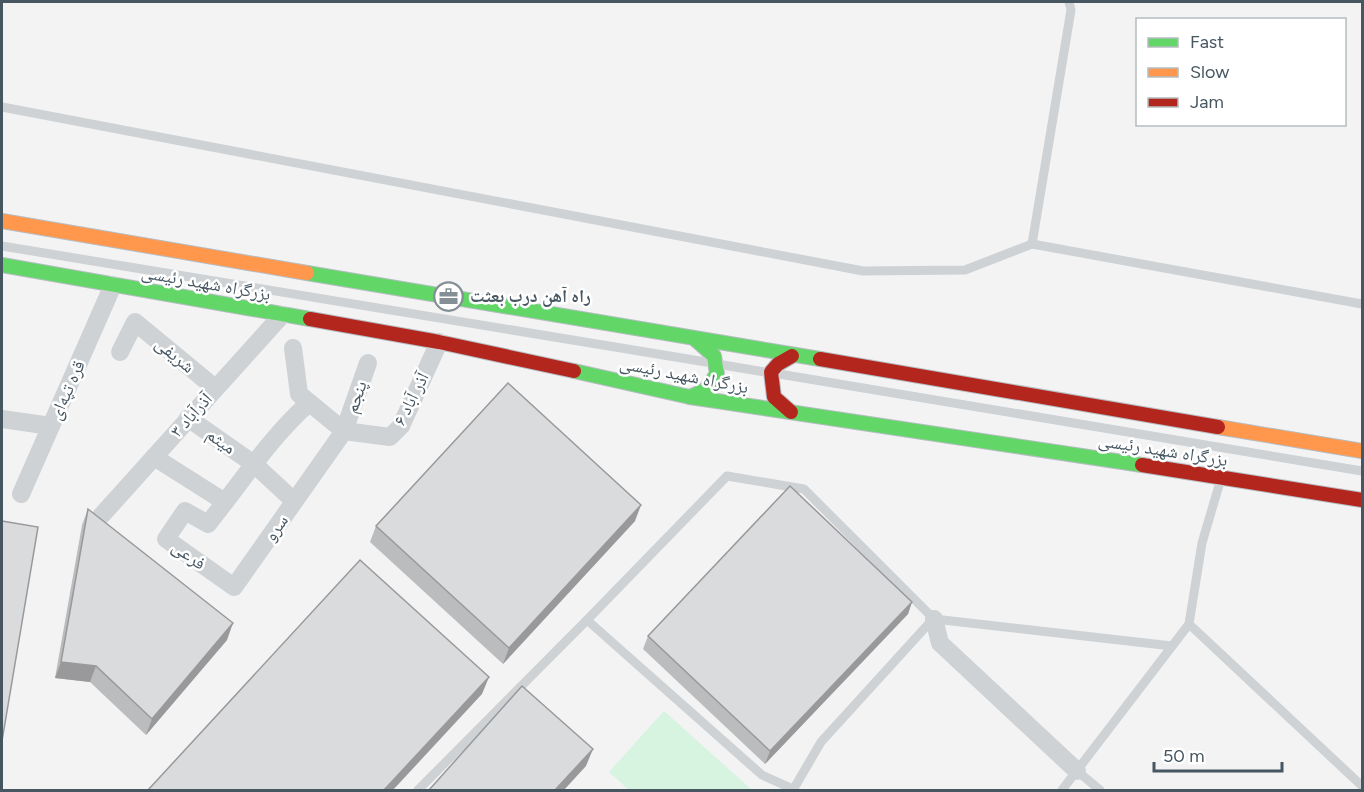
<svg xmlns="http://www.w3.org/2000/svg" width="1364" height="792" font-family="Figtree,'Noto Naskh Arabic',sans-serif">
	<style>
		.green { fill: #d6f4e0 }
		.lines { fill: none; stroke-linecap: round; stroke-linejoin: round }
		.fast-casing { stroke: #b6bdc3; stroke-width: 16 }
		.slow-casing { stroke: #b6bdc3; stroke-width: 16 }
		.jam-casing { stroke: #b6bdc3; stroke-width: 16 }
		.lane { stroke: #ced2d4; stroke-width: 9 }
		.street { stroke: #ced2d4; stroke-width: 18 }
		.fast { stroke: #63d668; stroke-width: 14 }
		.slow { stroke: #ff974d; stroke-width: 14 }
		.jam { stroke: #b3261e; stroke-width: 14 }
		.wall { fill: #bbbcbe }
		.shaded-wall { fill: #99999b }
		.building { fill: #dadbdd; stroke: #99999b; stroke-width: 1.5 }
		.labels { text-anchor: middle; stroke-width: 5; stroke-linejoin: round; paint-order: stroke }
		.street-label { font-size: 18px; fill: #475762; stroke: #fff }
		.poi-label { font-size: 18px; font-weight: bold; fill: #475762; stroke: #fff; text-anchor: start }
	</style>
	<rect width="100%" height="100%" fill="#f3f3f3"/>
	<polygon class="green" points="664,711 752,790 629,790 609,772"/>
	<g class="lines">
		<defs>
			<g id="fast">
				<polyline points="2,265 310,319"/>
				<polyline points="307,273 820,359"/>
				<polyline points="574,371 690,397 1142,465"/>
				<polyline points="690,397 705,390 717,374 714,356 695,339"/>
			</g>
			<g id="slow">
				<polyline points="2,221 307,273"/>
				<polyline points="1218,427 1362,451"/>
			</g>
			<g id="jam">
				<polyline points="310,319 439,342 574,371"/>
				<polyline points="820,359 1218,427"/>
				<polyline points="791,412 774,397 771,372 778,364 792,356"/>
				<polyline points="1142,465 1362,500"/>
			</g>
		</defs>
		<use href="#fast" class="fast-casing"/>
		<use href="#slow" class="slow-casing"/>
		<use href="#jam" class="jam-casing"/>
		<g class="lane">
			<polyline points="2,107 863,271 965,270 1032,244 1362,304"/>
			<polyline points="1032,244 1071,10 1069,2"/>
			<polyline points="2,246 706,362"/>
			<polyline points="723,365 765,372"/>
			<polyline points="779,374 1362,471"/>
			<polyline points="1220,482 1202,543 1189,624 1362,786"/>
			<polyline points="1077,771 1100,790"/>
			<polyline points="793,789 762,775 587,620 727,476 804,489 934,619 1172,646"/>
			<polyline points="418,790 587,620"/>
			<polyline points="793,790 821,742 933,619"/>
			<polyline points="1062,790 1189,624"/>
		</g>
		<g class="street">
			<polyline points="293,348 299,394 344,431 368,363"/>
			<polyline points="120,352 135,322 215,388"/>
			<polyline points="188,418 254,464 294,501"/>
			<polyline points="2,419 51,426"/>
			<polyline points="154,457 225,502 208,524 185,511 166,539 234,587 344,431 390,437 401,426 439,342"/>
			<polyline points="21,494 113,285"/>
			<path d="M225,502C252,467 276,432 309,403"/>
			<polyline points="101,516 282,315"/>
			<polyline points="934,619 940,643 1077,771"/>
		</g>
		<use href="#fast" class="fast"/>
		<use href="#slow" class="slow"/>
		<use href="#jam" class="jam"/>
	</g>
	<g class="wall">
		<polygon points="88,509 227,640 146,735 90,682 55,678 82,525"/>
		<polygon points="635,521 503,664 370,542 376,526"/>
		<polygon points="912,602 908,614 765,764 643,649 648,636"/>
	</g>
	<g class="shaded-wall">
		<polygon points="641,505 635,521 503,664 509,648"/>
		<polygon points="912,602 908,614 765,764 770,751"/>
		<polygon points="233,623 227,640 146,735 152,719"/>
		<polygon points="61,662 96,666 90,682 55,678"/>
		<polygon points="489,677 482,694 393,790 384,790"/>
		<polygon points="593,749 586,766 564,790 555,790"/>
	</g>
	<g class="building">
		<polygon points="508,383 641,505 509,648 376,526"/>
		<polygon points="790,486 912,602 770,751 648,636"/>
		<polygon points="88,509 233,623 152,719 96,666 61,662"/>
		<polygon points="2,521 38,527 2,741"/>
		<polygon points="360,560 489,677 384,790 148,790"/>
		<polygon points="522,686 593,749 555,790 429,790"/>
	</g>
	<defs>
		<symbol id="office-ring" viewBox="-11 -11 22 22"><circle r="9.5" fill="#fff" stroke="#838e95" stroke-width="1.5"/><path d="M-6-3h4V-5.5h4V-3h4V5H-6ZM-1-4.5V-3h2v-1.5ZM-6 0V1H6V0Z" fill="#838e95"/></symbol>
	</defs>
	<g fill-rule="evenodd">
		<use href="#office-ring" x="432" y="280" width="33" height="33"/>
	</g>
	<g class="labels">
		<g class="street-label">
			<text transform="translate(206 283) rotate(10)" y="6">بزرگراه شهید رئیسی</text>
			<text transform="translate(175 355) rotate(40)" y="6">شریفی</text>
			<text transform="translate(684 375) rotate(11)" y="6">بزرگراه شهید رئیسی</text>
			<text transform="translate(67 390) rotate(-66)" y="6">قره تپه‌ای</text>
			<text transform="translate(356 397) rotate(-71)" y="6">پنجم</text>
			<text transform="translate(411 399) rotate(-63)" y="6">آذر آباد ۶</text>
			<text transform="translate(191 415) rotate(-48)" y="6">۳ آذرآباد</text>
			<text transform="translate(221 441) rotate(35)" y="6">میثم</text>
			<text transform="translate(1163 450) rotate(9)" y="6">بزرگراه شهید رئیسی</text>
			<text transform="translate(276 528) rotate(-55)" y="6">سرو</text>
			<text transform="translate(189 555) rotate(36)" y="6">فرعی</text>
		</g>
		<g class="poi-label">
			<text x="470" y="302">راه آهن درب بعثت</text>
		</g>
	</g>
	<rect width="1364" height="792" fill="none" stroke="#475762" stroke-width="6"/>
	<rect x="1136" y="18" width="210" height="108" fill="#ffffff" stroke="#b5bcc0" stroke-width="1.5"/>
	<rect x="1148" y="38" width="30" height="9" fill="#63d668" stroke="#b5bcc0" stroke-width="1.5"/>
	<text x="1190" y="48" font-size="18" fill="#475762">Fast</text>
	<rect x="1148" y="68" width="30" height="9" fill="#ff974d" stroke="#b5bcc0" stroke-width="1.5"/>
	<text x="1190" y="78" font-size="18" fill="#475762">Slow</text>
	<rect x="1148" y="98" width="30" height="9" fill="#b3261e" stroke="#b5bcc0" stroke-width="1.5"/>
	<text x="1190" y="108" font-size="18" fill="#475762">Jam</text>
	<path d="M1154 762v9h128v-9" fill="none" stroke="#475762" stroke-width="3"/>
	<text x="1163" y="762" font-size="18" fill="#475762" stroke="#ffffff" stroke-width="4.5" paint-order="stroke">50 m</text>
</svg>
